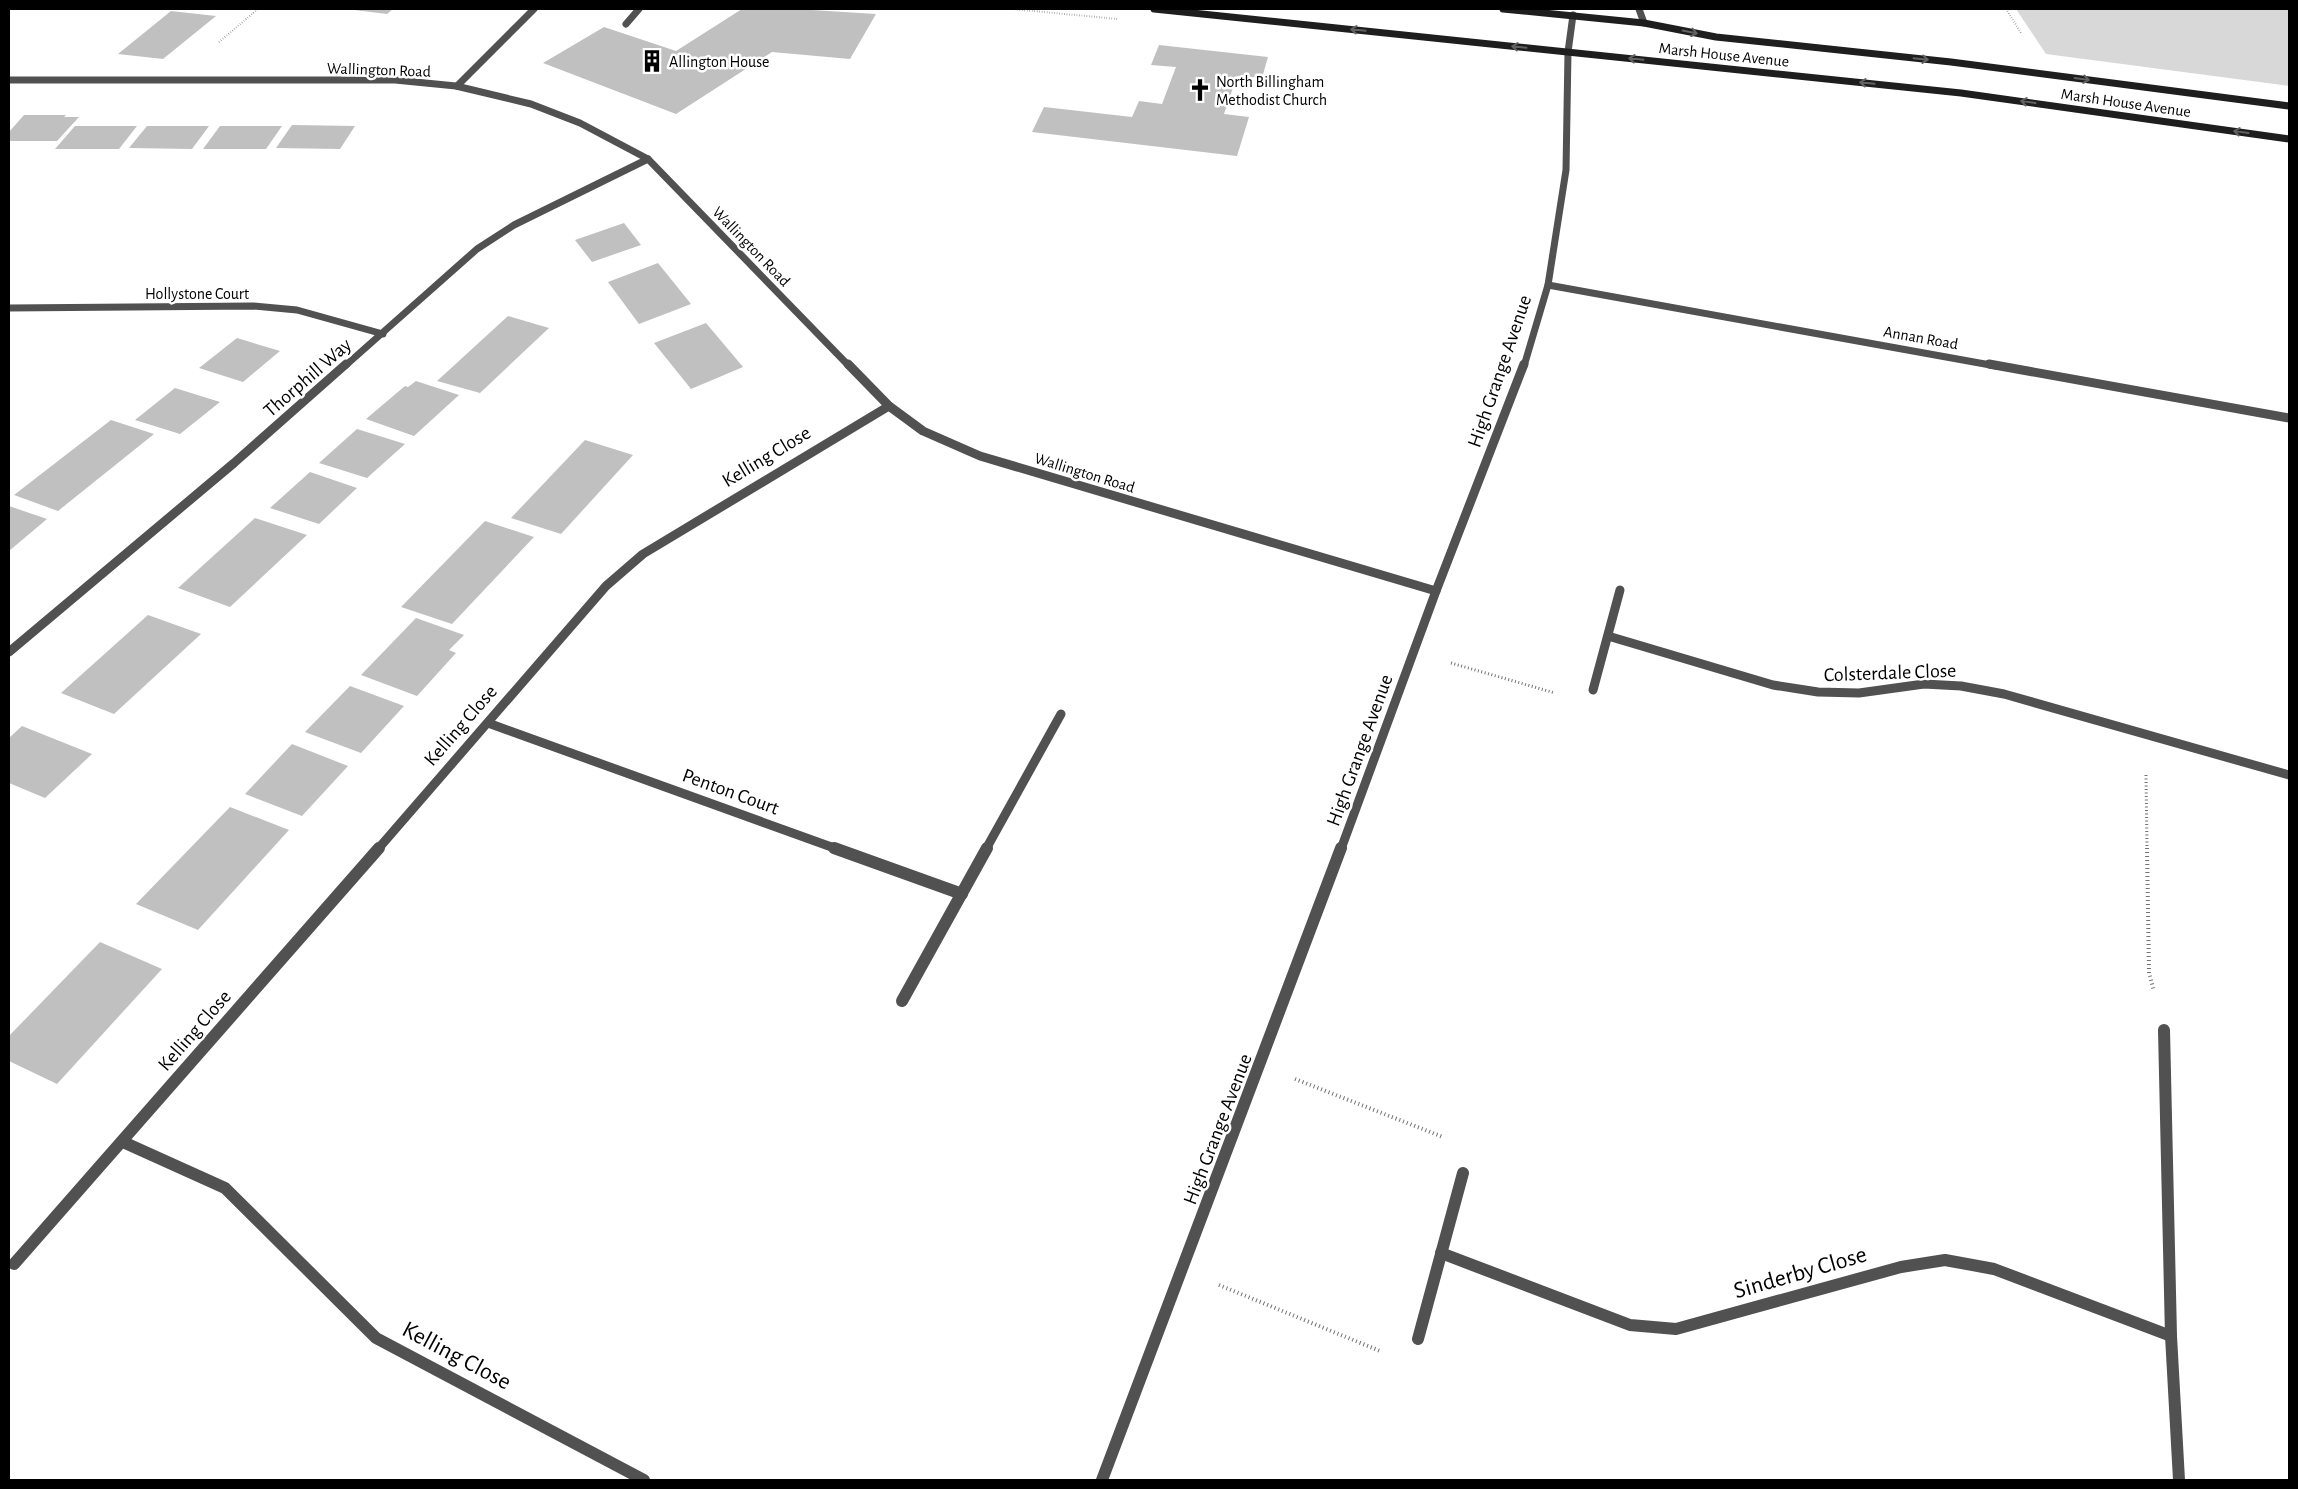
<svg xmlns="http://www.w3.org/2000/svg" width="2298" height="1489" font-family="'Alegreya Sans',sans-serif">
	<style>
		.green { fill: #d8d8d8 }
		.building { fill: #c0c0c0 }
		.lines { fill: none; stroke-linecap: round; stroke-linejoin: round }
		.path-far2 { stroke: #737373; stroke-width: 2; stroke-dasharray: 0.5 2; stroke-linecap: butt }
		.path-far1 { stroke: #737373; stroke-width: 3; stroke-dasharray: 1 2.5; stroke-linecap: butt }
		.path { stroke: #737373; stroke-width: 4; stroke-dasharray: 1 3; stroke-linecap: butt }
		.lane { stroke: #515151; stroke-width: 7 }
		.street-far2 { stroke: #515151; stroke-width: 7 }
		.street-far1 { stroke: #515151; stroke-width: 9 }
		.street { stroke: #515151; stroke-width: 12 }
		.secondary { stroke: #1e1e1e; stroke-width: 7 }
		.oneway { stroke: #626262 }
		.labels { text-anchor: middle; stroke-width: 5; stroke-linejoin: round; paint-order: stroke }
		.far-street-label { font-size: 16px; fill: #000; stroke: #fff }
		.far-poi-label { font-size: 16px; fill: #000; stroke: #fff; text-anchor: start }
		.street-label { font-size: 20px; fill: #000; stroke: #fff }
		.near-street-label { font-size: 24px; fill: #000; stroke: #fff }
	</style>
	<rect width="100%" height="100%" fill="#fff"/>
	<polygon class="green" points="2016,9 2289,9 2289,86 2046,54"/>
	<g class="building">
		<polygon points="346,9 393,9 387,14"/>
		<polygon points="742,9 796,9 876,14 850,59 772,52 676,114 543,63 604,27 676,51"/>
		<polygon points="171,11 216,16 163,59 118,54"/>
		<polygon points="1159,45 1268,57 1262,78 1237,76 1224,114 1249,117 1237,156 1032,132 1044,107 1132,117 1139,101 1162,104 1176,67 1151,65"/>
		<polygon points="24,115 66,115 64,117 79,117 57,141 9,141 9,132"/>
		<polygon points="292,125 355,126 340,149 276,148"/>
		<polygon points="75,126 137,126 119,149 55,149"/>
		<polygon points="147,126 209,126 192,149 129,148"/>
		<polygon points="220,126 282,126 266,149 203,149"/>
		<polygon points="624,223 641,245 592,262 575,240"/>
		<polygon points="658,263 691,304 639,324 608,282"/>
		<polygon points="508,316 549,328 480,393 437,381"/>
		<polygon points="706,323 743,367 691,389 654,343"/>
		<polygon points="237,338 280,351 243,382 199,368"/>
		<polygon points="416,381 459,395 414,436 366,419 405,386 408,387"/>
		<polygon points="175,388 220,402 180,434 135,420"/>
		<polygon points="111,420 154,434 58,511 14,495"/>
		<polygon points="357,429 405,444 367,478 319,463"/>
		<polygon points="585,440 633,455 561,534 511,518"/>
		<polygon points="310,472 357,488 319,524 270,508"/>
		<polygon points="9,506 47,519 9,551"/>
		<polygon points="255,518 307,535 230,607 178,588"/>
		<polygon points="485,521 534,537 452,624 401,607"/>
		<polygon points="148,615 201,634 114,714 61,693"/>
		<polygon points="416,618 464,635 449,650 456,653 417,696 361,675"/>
		<polygon points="350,686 404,706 361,753 305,732"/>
		<polygon points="22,726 92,754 45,798 9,783 9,738"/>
		<polygon points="292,744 348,766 302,816 245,794"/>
		<polygon points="230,807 289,830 198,930 136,904"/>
		<polygon points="100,942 162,969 57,1084 9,1061 9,1036"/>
	</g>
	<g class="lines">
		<g class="path-far2">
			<polyline points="1012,9 1118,19"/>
			<polyline points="2006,9 2021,33"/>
			<polyline points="219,42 258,9"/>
		</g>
		<g class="path-far1">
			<polyline points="1451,663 1555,693"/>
			<polyline points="2146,775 2147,849"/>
		</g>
		<g class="path">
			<polyline points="2147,848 2149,973 2154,991"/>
			<polyline points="1295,1079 1443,1137"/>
			<polyline points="1219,1285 1380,1351"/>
		</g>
		<g class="lane">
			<polyline points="1639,9 1644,23"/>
			<polyline points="626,24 639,9"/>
		</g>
		<g class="street-far2">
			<polyline points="9,80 395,80 456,86 531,104 580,123 648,159 849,366"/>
			<polyline points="457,86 534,9"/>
			<polyline points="1548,285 1996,366"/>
			<polyline points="9,308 253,306 297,310 383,334"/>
			<polyline points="345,366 477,249 514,225 648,159"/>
			<polyline points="1524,366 1548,285 1566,170 1568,52 1573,15"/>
		</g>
		<g class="street-far1">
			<polyline points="848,364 889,406 923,431 980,456 1436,591"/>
			<polyline points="1989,364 2289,418"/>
			<polyline points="1608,636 1773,685 1818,692 1859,693 1924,684 1961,686 2004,694 2289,775"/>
			<polyline points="9,652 234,463 346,364"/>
			<polyline points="1593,690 1620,590"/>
			<polyline points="488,723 837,849"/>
			<polyline points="378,849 606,586 643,554 889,406"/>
			<polyline points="986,849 1061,714"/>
			<polyline points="1341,849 1436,591 1524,364"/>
		</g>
		<g class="street">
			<polyline points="834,848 962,894"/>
			<polyline points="902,1001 987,848"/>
			<polyline points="2164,1030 2171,1336 2179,1480"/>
			<polyline points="123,1142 225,1188 376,1338 644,1480"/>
			<polyline points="1441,1253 1630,1325 1676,1329 1901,1267 1945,1260 1994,1269 2171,1336"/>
			<polyline points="14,1264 379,848"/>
			<polyline points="1418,1339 1463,1173"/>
			<polyline points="1102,1480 1341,848"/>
		</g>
		<g class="secondary">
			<polyline points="1154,9 1961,93 2289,139"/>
			<polyline points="1503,9 1644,23 1716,37 1951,62 2289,106"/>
		</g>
	</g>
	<defs><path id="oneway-shaft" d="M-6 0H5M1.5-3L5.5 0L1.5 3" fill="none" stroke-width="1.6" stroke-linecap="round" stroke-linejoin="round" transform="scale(1.25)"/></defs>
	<g class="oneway">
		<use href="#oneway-shaft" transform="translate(1358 30) rotate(-174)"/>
		<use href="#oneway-shaft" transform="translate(1690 32) rotate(11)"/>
		<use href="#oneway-shaft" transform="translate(1519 47) rotate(-174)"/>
		<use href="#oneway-shaft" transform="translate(1636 59) rotate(-174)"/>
		<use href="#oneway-shaft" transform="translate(1921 59) rotate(6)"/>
		<use href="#oneway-shaft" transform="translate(2082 79) rotate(8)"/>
		<use href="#oneway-shaft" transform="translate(1867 83) rotate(-174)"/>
		<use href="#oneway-shaft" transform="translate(2028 102) rotate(-172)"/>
		<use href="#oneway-shaft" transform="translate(2241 132) rotate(-172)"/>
	</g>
	<defs>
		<symbol id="building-bare" viewBox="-9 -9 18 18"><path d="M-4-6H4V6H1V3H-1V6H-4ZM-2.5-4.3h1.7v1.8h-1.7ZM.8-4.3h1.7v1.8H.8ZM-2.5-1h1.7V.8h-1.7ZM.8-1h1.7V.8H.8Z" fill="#000" stroke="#fff" stroke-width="2.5" paint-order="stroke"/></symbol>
		<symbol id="church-bare" viewBox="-9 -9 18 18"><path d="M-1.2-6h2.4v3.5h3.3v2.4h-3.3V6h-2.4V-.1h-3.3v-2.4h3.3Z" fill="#000" stroke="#fff" stroke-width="2.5" paint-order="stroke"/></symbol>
	</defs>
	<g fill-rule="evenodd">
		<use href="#building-bare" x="636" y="45" width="32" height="32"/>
		<use href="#church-bare" x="1184" y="74" width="32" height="32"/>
	</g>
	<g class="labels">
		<g class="far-street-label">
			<text transform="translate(1724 54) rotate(6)" y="6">Marsh House Avenue</text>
			<text transform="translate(379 69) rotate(2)" y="6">Wallington Road</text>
			<text transform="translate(2126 102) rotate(8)" y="6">Marsh House Avenue</text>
			<text transform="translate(752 246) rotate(46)" y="6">Wallington Road</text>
			<text x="197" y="299">Hollystone Court</text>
			<text transform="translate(1921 337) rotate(10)" y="6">Annan Road</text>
			<text transform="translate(1085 472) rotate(17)" y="6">Wallington Road</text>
		</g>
		<g class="far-poi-label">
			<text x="669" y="67">Allington House</text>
			<text x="1216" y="87">North Billingham<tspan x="1216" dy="18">Methodist Church</tspan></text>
		</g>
		<g class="street-label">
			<text transform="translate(1499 371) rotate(-71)" y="7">High Grange Avenue</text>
			<text transform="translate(307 377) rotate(-41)" y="7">Thorphill Way</text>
			<text transform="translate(766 456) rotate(-31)" y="7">Kelling Close</text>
			<text transform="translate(1890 672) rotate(-2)" y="7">Colsterdale Close</text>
			<text transform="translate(460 725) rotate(-49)" y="7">Kelling Close</text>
			<text transform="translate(1359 750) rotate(-70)" y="7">High Grange Avenue</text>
			<text transform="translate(731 791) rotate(20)" y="7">Penton Court</text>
			<text transform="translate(194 1030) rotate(-49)" y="7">Kelling Close</text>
			<text transform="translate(1217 1129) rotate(-69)" y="7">High Grange Avenue</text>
		</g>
		<g class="near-street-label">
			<text transform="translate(1800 1272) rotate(-16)" y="8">Sinderby Close</text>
			<text transform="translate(457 1355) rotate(28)" y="8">Kelling Close</text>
		</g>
	</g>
	<rect width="2298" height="1489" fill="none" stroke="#000000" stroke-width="20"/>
</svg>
